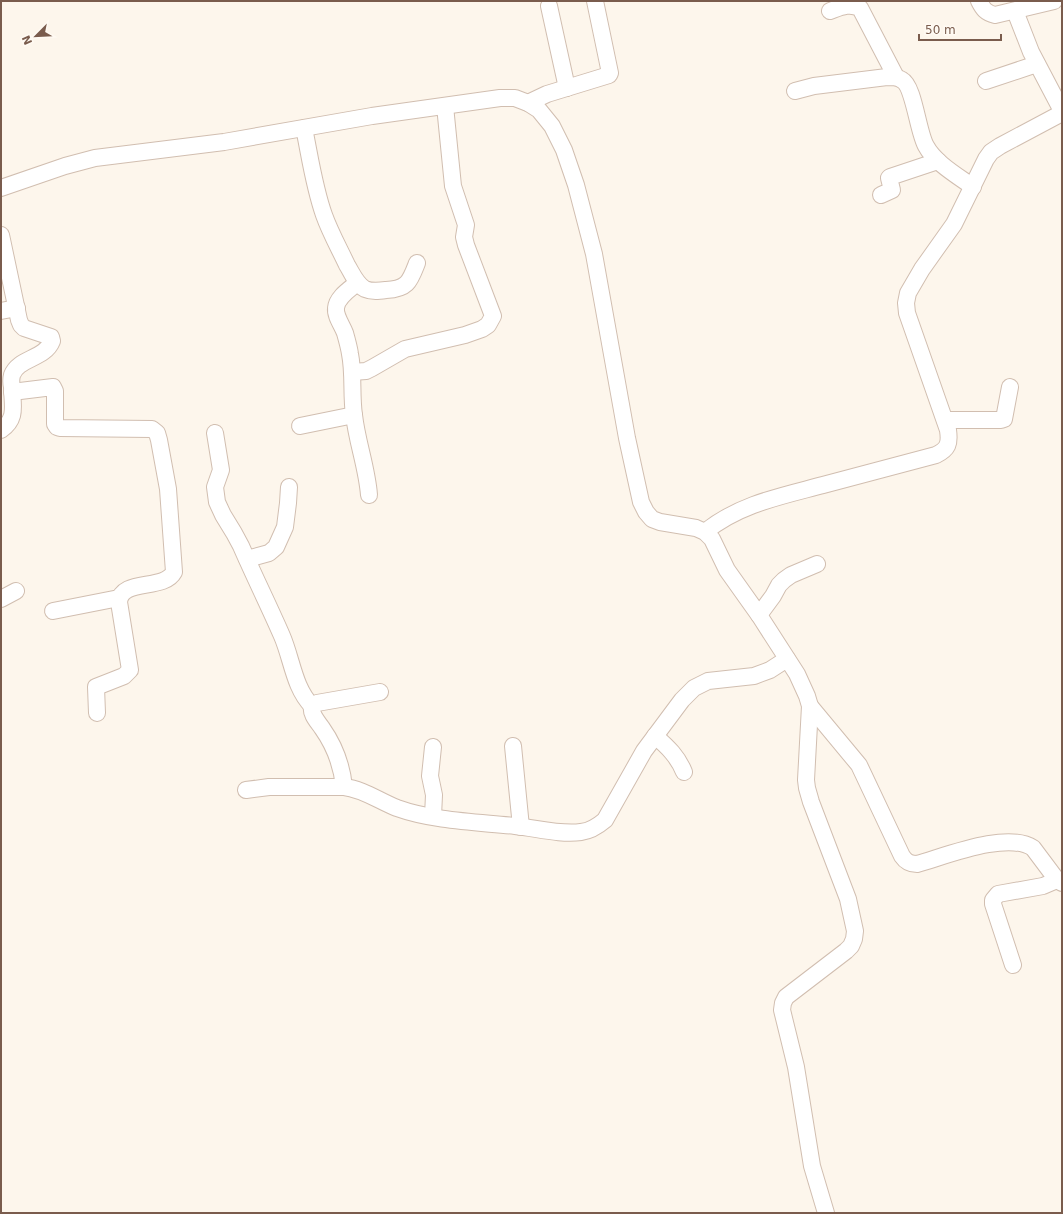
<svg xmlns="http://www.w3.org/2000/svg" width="1063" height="1214" font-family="'DejaVu Sans',sans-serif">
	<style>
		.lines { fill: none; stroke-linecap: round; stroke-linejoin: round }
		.minor-casing { stroke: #d1beb0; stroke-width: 18 }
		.minor { stroke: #fff; stroke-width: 16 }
	</style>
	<rect width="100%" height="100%" fill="#fdf6ec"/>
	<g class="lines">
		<defs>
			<g id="minor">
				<path d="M979,1C983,9 986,13 995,15L1054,1"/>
				<polyline points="549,6 567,88"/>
				<path d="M830,11C841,7 849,3 860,8L896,77"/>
				<polyline points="1015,11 1031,52 1062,111"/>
				<polyline points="986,81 1037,64"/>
				<path d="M795,91L814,86L887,77C892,77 898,77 902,80C914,86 918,133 926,146C935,163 958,176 973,187"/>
				<polyline points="528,103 547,94 609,75 610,73 595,1"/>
				<path d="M304,128C310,157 314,187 324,215C330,232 339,248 347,265C352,273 356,284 365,289C372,292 379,291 386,290C408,289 410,281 417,263"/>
				<polyline points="1,188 65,166 95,158 224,142 372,116 500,98 515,98 528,103 539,110 552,126 564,150 576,185 594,254 627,438 641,502 646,512 652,519 660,522 696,528 705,532 712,539 727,570 759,615 797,674 807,696 810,706 806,780 807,788 811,802 848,899 855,931 854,939 851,946 846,951 786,997 783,1003 782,1010 796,1067 812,1166 826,1213"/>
				<polyline points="881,195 892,190 889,178 890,177 938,161"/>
				<path d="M1,235L19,320L21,325L24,328L51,337L52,341C45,359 18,358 12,375C11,379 11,383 12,387C12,405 18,418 1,430"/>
				<path d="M357,283C350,289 337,297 336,308C335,316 342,325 345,333C347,340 349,347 350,354C354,374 351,394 354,415C357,442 367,468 369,495"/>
				<polyline points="1,311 17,308"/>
				<polyline points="352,372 366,371 372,368 405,349 465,335 482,329 488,325 493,316 466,245 464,237 466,225 453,186 445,106"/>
				<path d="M12,392L53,387L55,391V424L57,427L60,428L152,429L157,433L159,440L168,489L174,572C164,591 121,578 119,602L130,670L124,676L96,687L97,713"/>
				<polyline points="945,420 1001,420 1004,419 1010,387"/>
				<polyline points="300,426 354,415"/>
				<path d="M215,433L221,470L215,487L217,502L223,515L234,533L241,546C254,576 269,606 282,636C292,659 294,688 312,706"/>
				<path d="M705,532C739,504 782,496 823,485C861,475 898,465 936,455C948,449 950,444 948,430L907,313L906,303L908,293L922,269L954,224L986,159L991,152L1000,146L1062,113"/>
				<polyline points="247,559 269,553 276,547 285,527 288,503 289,487"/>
				<polyline points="1,599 16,591"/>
				<polyline points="53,611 119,598"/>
				<polyline points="759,615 773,596 779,585 784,580 791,575 817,564"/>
				<path d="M810,706L859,765L902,856C906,862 910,864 917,864C946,856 1007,831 1033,848L1057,880L1062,883"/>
				<path d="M655,736C668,747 678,757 684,772"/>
				<polyline points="513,746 521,827"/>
				<polyline points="433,747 430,776 434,795 433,816"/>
				<path d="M344,787C342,766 334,745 322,728C318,722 310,714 312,706L317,703L380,692"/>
				<path d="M246,790L269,787H344C363,789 379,801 397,808C433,821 477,822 515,826C536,828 560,835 581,832C590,831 598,826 605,820L644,751L682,700L694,688L708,681L754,676L770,670L787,659"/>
				<polyline points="1013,965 993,904 993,900 998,894 1043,886 1057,880"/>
			</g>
		</defs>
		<use href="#minor" class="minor-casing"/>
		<use href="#minor" class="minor"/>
	</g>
	<rect width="1063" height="1214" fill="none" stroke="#7a5c4d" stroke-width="4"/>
	<g transform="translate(36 36) rotate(246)" stroke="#fffaf3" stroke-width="3" paint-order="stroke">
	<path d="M0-3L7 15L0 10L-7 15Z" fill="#7a5c4d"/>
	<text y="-6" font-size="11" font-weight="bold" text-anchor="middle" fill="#7a5c4d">N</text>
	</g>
	<path d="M919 34v6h82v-6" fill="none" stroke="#7a5c4d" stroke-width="2"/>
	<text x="925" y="34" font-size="12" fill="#7a5c4d" stroke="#fffaf3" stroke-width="3" paint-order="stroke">50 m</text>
</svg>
